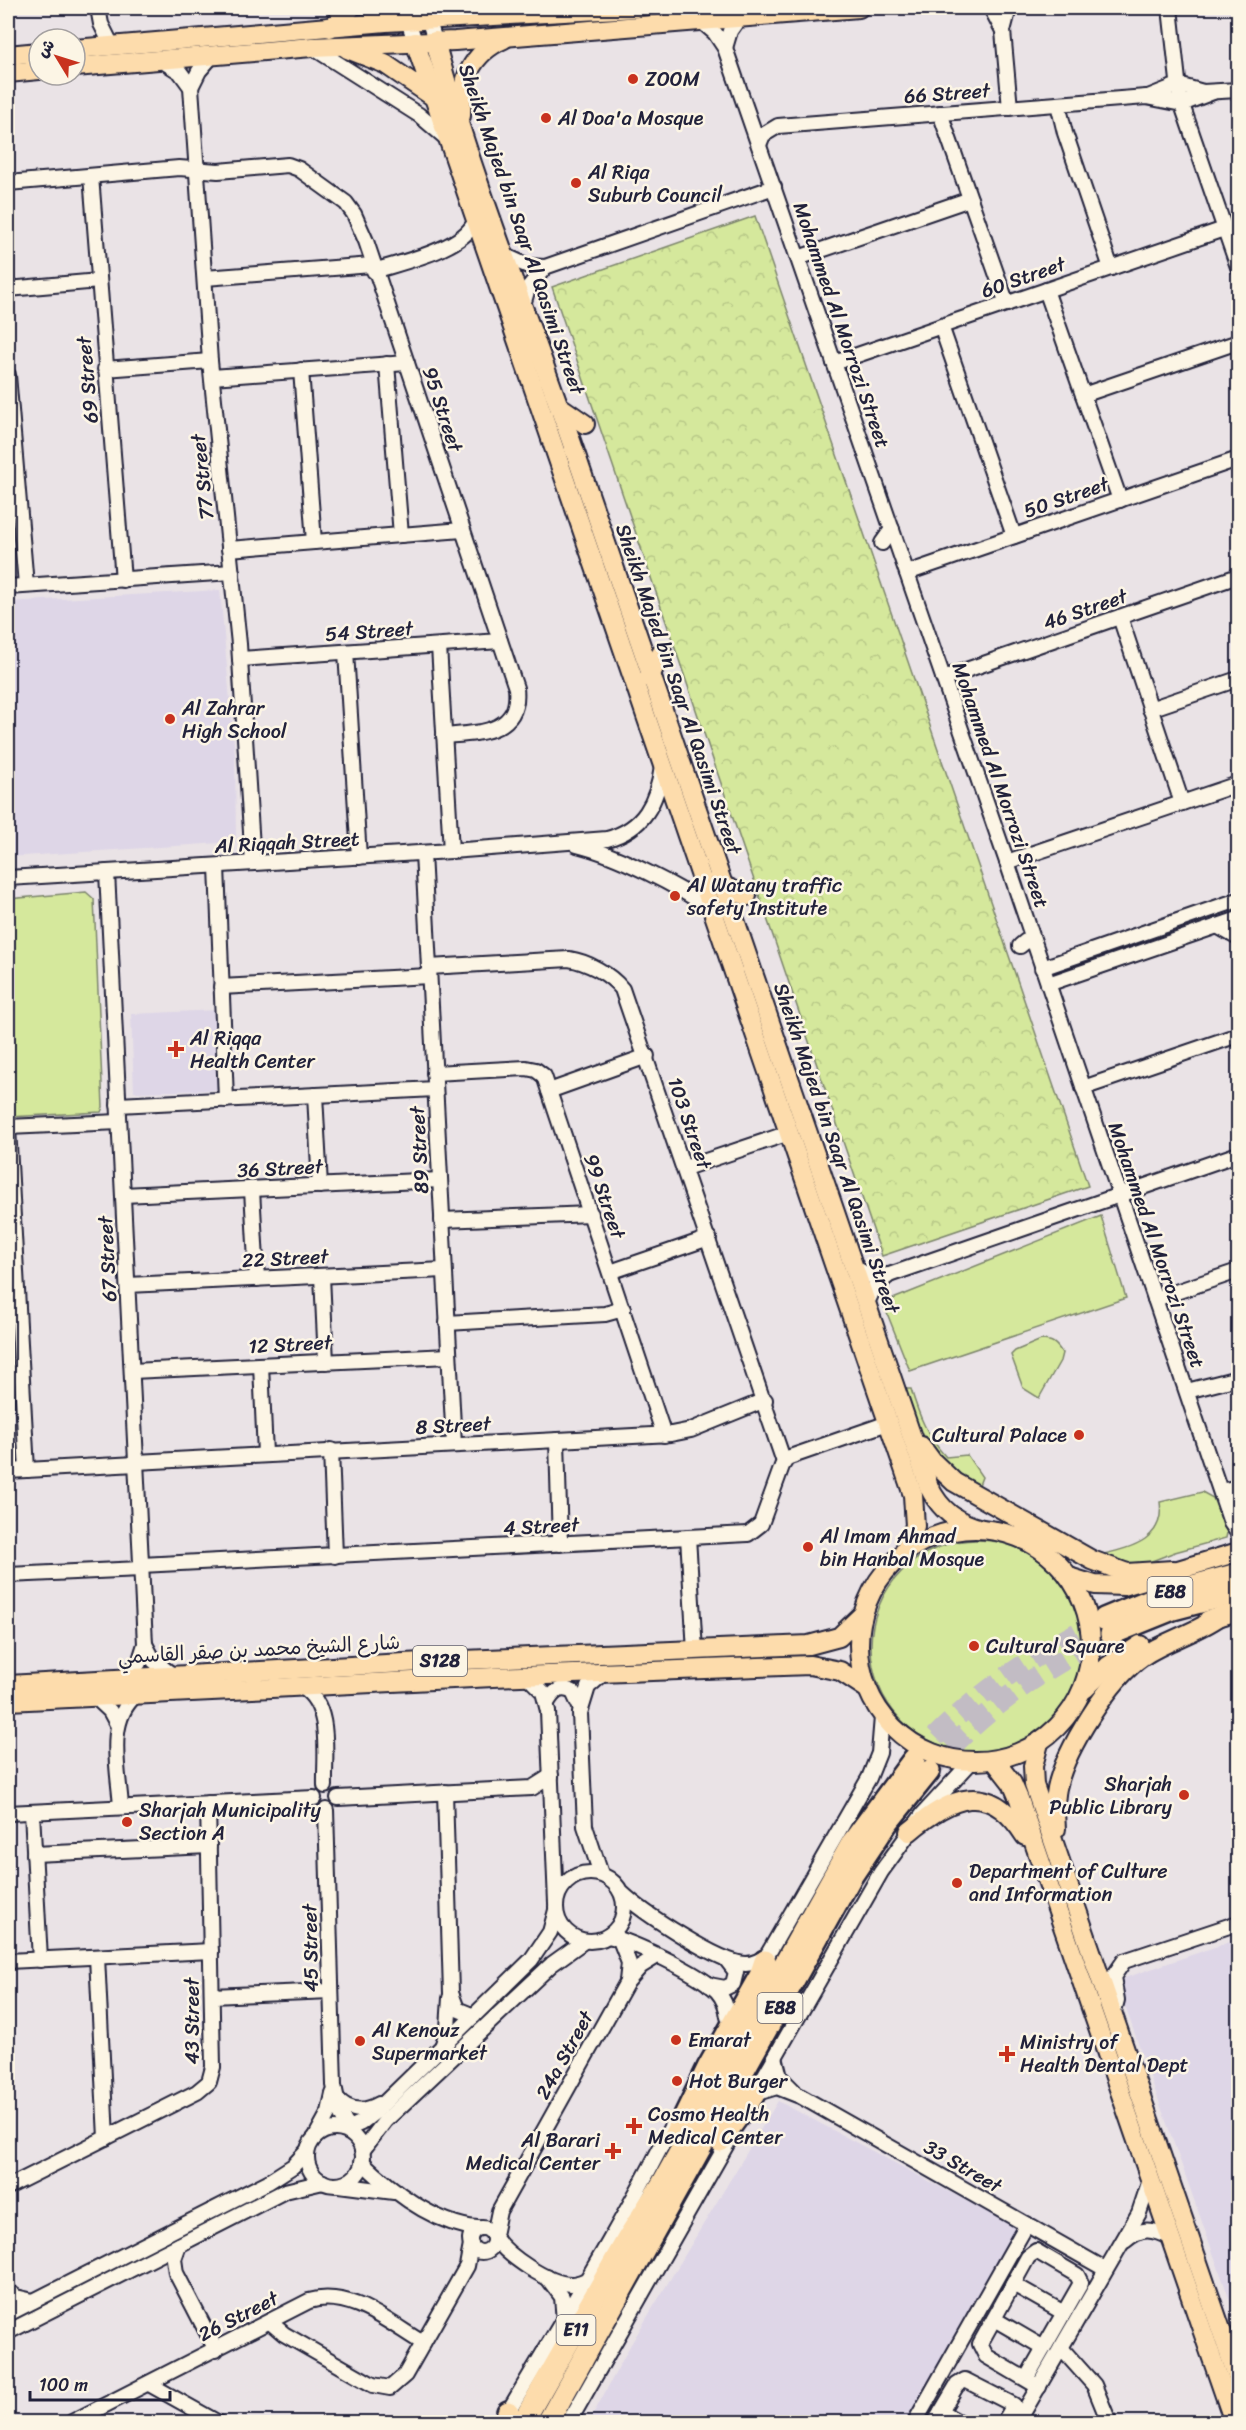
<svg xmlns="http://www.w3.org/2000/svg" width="1246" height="2430" font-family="Sriracha,'Playpen Sans Arabic',sans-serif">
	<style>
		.built { fill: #ded6e7 }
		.grass { fill: #d5e89c; stroke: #7c856c; stroke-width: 1.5 }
		.park { fill: url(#park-crowns); stroke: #7c856c; stroke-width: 1.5 }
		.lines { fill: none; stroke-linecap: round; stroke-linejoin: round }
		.highway-tunnel { stroke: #c2bcc4; stroke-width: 21; stroke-dasharray: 21 10; stroke-linecap: butt }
		.minor-casing { stroke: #22223b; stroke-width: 18 }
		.major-casing { stroke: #22223b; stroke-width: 22 }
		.highway-casing { stroke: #22223b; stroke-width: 26 }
		.minor { stroke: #fcf5e5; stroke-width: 14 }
		.major { stroke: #fddcac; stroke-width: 18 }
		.highway { stroke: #fddcac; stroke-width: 21 }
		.poi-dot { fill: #c8321e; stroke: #fcf5e5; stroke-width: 2 }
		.labels { text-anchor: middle; stroke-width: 5; stroke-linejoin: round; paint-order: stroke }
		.shield { fill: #fcf5e5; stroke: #63616e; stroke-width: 1.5 }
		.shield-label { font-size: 18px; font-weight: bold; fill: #22223b }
		.poi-label { font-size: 20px; fill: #22223b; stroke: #fcf5e5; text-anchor: start }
		.street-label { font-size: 20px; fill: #22223b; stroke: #fcf5e5 }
	</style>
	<defs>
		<pattern id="park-crowns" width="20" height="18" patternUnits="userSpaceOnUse" patternTransform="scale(1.5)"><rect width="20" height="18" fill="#d5e89c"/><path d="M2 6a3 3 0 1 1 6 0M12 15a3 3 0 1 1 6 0" fill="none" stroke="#b7c787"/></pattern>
	</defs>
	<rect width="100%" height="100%" fill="#eae3e6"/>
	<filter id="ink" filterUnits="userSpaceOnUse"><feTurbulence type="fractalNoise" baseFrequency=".0167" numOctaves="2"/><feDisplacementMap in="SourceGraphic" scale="12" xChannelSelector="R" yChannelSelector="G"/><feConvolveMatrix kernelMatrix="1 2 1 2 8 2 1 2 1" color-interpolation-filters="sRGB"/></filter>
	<g filter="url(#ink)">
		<g class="built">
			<polygon points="220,590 235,756 236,842 8,857 8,602"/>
			<polygon points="218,1010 221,1084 215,1090 134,1092 131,1014"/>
			<polygon points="1238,1939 1238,2323 1116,1981"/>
			<polygon points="778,2101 1021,2230 917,2422 589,2422 631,2344"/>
		</g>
		<g class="grass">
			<polygon points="86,892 94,899 103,1107 101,1112 8,1117 8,899"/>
			<polygon points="1101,1216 1126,1298 910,1371 883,1303"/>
			<path d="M1041,1340C1052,1340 1056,1343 1062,1353L1060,1361L1039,1398L1023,1388L1011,1355L1015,1351Z"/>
			<path d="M907,1389H911C919,1416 927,1436 946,1457L967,1455L982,1477L979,1485L970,1488C931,1451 920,1443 903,1392Z"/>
			<path d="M1202,1492L1213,1498L1227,1533L1226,1538L1175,1552L1139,1566L1106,1561L1104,1554C1133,1547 1165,1539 1160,1502Z"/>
			<circle cx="977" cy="1646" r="106"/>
		</g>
		<polygon class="park" points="755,216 1088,1186 882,1256 552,287"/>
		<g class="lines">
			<g class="highway-tunnel">
				<path d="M914,1759C971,1697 1028,1657 1104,1619"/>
				<path d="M929,1771C985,1708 1036,1673 1111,1634"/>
			</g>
			<defs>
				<g id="minor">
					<polyline points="98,8 101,24 111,44"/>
					<polyline points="404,8 415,42"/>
					<polyline points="425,8 435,41"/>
					<polyline points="991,8 1002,29"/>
					<polyline points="1009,8 1003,31 1010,108"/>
					<polyline points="1170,8 1180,99 1238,267"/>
					<polyline points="701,21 715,33 725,48 1007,862 1231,1523 1238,1533"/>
					<polyline points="312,47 419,115 446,138"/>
					<polyline points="725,48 730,31 740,17"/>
					<polyline points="161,60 180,72 191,87 210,361 239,644 253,863"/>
					<polyline points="191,87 199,71 212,56"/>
					<polyline points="1148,97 1178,85 1203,92 1238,90"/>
					<polyline points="1058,104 1065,133 1111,268"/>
					<polyline points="940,113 1007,304"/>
					<polyline points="759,145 763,135 778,126 1146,97 1182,104 1213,92"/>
					<polyline points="91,176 123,580"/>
					<path d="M8,183L179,168L218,171L288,165L299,169L346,203L354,214L366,241L516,688C521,734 477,733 444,736"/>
					<polyline points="506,256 528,266 545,267 774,187"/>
					<polyline points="798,258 970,199"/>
					<path d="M374,271C402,262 464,249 475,221"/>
					<polyline points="205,278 372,265"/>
					<polyline points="8,289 99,281"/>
					<polyline points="1046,290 1120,500"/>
					<polyline points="523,305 528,288 545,267"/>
					<polyline points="941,326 1014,536"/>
					<polyline points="834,363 1224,229"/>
					<polyline points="387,364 401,535"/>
					<polyline points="105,369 210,361"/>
					<polyline points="301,370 314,542"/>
					<polyline points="8,375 26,585"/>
					<polyline points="212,377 407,363"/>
					<polyline points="1083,395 1238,342"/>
					<polyline points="882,543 892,529"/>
					<polyline points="229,549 462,530"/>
					<polyline points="907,573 1238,459"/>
					<polyline points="8,587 232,572"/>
					<polyline points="1120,617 1182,803"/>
					<polyline points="439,646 451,851"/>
					<polyline points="346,652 359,857"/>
					<polyline points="240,659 500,641"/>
					<polyline points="943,678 1238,576"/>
					<polyline points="1150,709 1238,679"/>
					<path d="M577,845C618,855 678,886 713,910"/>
					<polyline points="423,853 454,1445"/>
					<polyline points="1007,862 1238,784"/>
					<polyline points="217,866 226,1100"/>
					<polyline points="107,872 145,1644 139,1663 120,1680"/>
					<path d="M8,878L451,851L607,839C644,829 657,802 662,767"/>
					<polyline points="1217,926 1238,938"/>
					<polyline points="1020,946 1026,941 1034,942"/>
					<path d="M429,967L569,959C588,962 610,974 622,989L784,1462"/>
					<polyline points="1042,968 1238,900"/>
					<polyline points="1048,984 1238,919"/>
					<polyline points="221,987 429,976"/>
					<polyline points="434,1073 526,1068 536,1070 544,1076 664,1435"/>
					<polyline points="1083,1088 1238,1035"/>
					<polyline points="549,1091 647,1056"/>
					<polyline points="315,1095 320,1186"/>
					<polyline points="118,1105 435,1089"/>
					<polyline points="8,1127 27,1470"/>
					<polyline points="8,1127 119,1122"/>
					<polyline points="685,1168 789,1133"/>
					<polyline points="252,1190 257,1279"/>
					<polyline points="123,1195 440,1180"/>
					<polyline points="442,1220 591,1214"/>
					<polyline points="853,1267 870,1276 889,1275 1238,1154"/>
					<polyline points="610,1272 709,1238"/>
					<polyline points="322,1276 326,1362"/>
					<polyline points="128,1285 444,1270"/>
					<polyline points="1155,1299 1238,1271"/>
					<polyline points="866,1305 874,1288 889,1275"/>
					<polyline points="447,1323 605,1314 623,1309"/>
					<polyline points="261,1365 265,1454"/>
					<polyline points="132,1371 449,1356"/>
					<polyline points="1187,1391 1238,1378"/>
					<polyline points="557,1440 560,1544"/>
					<polyline points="331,1450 335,1556"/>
					<polyline points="136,1462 671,1434 691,1430 765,1400"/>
					<polyline points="8,1471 136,1464"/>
					<polyline points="1221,1491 1238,1487"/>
					<polyline points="688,1537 695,1651"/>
					<polyline points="141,1565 748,1534 761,1524 782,1466 787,1458 888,1423"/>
					<polyline points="8,1575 141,1569"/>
					<polyline points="145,1644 154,1661 175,1677"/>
					<polyline points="527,1676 543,1692 548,1711 556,1903"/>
					<path d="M302,1687C333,1706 324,1755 325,1786"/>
					<polyline points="94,1696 110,1711 117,1724"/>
					<path d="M547,1703C553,1692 560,1685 573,1692L580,1707"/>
					<polyline points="445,1792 451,1993 457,2009 474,2016"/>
					<polyline points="338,1798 532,1788 551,1776"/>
					<path d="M121,1807C119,1771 105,1721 136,1695"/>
					<polyline points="326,1810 334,2085 339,2110 350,2133"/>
					<polyline points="32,1812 40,1960"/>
					<polyline points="8,1813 314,1798"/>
					<polyline points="34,1854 209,1846"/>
					<circle cx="590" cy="1907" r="34"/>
					<polyline points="601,1874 585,1826 580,1713 588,1687 604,1673"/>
					<path d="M622,1893C642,1912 719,1963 746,1964C754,1964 761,1960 767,1956"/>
					<path d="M608,1936C634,1942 698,1973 717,1991C724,1999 727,2007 728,2017"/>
					<polyline points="620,1940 629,1963 627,1981"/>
					<polyline points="97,1957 106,2138"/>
					<polyline points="8,1961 211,1951"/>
					<polyline points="761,1966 869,1778 879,1753 882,1717"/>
					<polyline points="709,1985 725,1988 733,1984 736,1972 726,1959"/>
					<polyline points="212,1996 331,1991"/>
					<polyline points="1113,2015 1117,2000 1113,1977 1124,1961 1238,1923"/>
					<polyline points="443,2044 448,2028 450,1998"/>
					<polyline points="775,2057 780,2077 794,2091"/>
					<polyline points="754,2094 777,2087 800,2096 1105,2269"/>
					<path d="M336,2097C348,2112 363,2113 379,2104"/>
					<polyline points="751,2099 881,1872 923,1814 971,1762"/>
					<circle cx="335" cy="2157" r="28"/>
					<polyline points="345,2130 361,2123 375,2112 531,1960 550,1932 556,1910"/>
					<polyline points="317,2134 329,2112 333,2094"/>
					<polyline points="362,2151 385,2121 552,1964 584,1941"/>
					<path d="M362,2162C392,2191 435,2224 477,2228"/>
					<polyline points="339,2185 394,2192"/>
					<polyline points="8,2187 197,2092 209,2082 213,2067 208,1803"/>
					<circle cx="482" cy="2240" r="12"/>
					<polyline points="494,2235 499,2211 627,1982 641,1966 657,1956"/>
					<path d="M495,2238C508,2256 548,2284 571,2284C578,2284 583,2281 589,2279"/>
					<path d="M1125,2241C1141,2227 1152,2228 1170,2238"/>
					<polyline points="179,2245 174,2259 176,2273 216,2350"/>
					<polyline points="547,2277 562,2297 564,2321"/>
					<polyline points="1013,2284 1064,2313"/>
					<polyline points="8,2291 16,2297 33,2301"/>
					<polyline points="8,2314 268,2182 293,2166 307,2151"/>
					<polyline points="994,2319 1044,2348"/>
					<polyline points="270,2322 284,2334 373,2385 390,2388 405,2375 467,2266 471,2245"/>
					<polyline points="8,2332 285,2191 323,2182"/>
					<polyline points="1061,2348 1094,2385 1109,2422"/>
					<polyline points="1026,2379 1081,2283 1077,2275 1036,2251 1028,2257 980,2344 986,2356 1039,2387"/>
					<polyline points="149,2384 217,2422"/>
					<polyline points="941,2412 959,2422"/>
					<path d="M504,2419C562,2321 622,2225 673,2123"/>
					<path d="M72,2422L309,2301C351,2289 389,2323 423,2343"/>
					<polyline points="569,2422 732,2135"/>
					<polyline points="915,2422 1027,2224"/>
					<polyline points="935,2422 957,2385 965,2380 1014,2405 1004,2422"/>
					<polyline points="1018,2422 1139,2213 1150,2180"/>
				</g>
				<g id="major">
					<polyline points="330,28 351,8"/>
					<path d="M435,41C474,187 533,327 581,470C695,809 812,1148 929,1487C940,1510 957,1523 982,1529"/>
					<polyline points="415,42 913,1495 915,1526 903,1554"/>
					<polyline points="75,49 386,22 636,8"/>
					<polyline points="347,49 385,64 432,96"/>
					<polyline points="8,55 39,52"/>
					<polyline points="75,67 312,47 455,41 859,8"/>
					<polyline points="8,73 39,70"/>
					<path d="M461,116C461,81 470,54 504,39"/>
					<polyline points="559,406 585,424"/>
					<polyline points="649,678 662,652"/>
					<polyline points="722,885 747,896"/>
					<polyline points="921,1446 932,1461 954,1482 1092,1560 1127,1573 1173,1570"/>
					<circle cx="975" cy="1645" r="116"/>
					<polyline points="1069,1577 1095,1585 1124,1586 1238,1552"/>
					<polyline points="1208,1620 1238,1611"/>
					<polyline points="8,1685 440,1661 809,1645 839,1637 862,1615"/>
					<polyline points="1085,1689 1108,1666 1140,1645"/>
					<polyline points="8,1701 493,1677 810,1665 840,1671 866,1688"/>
					<polyline points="1039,1743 1033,1766 1034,1785 1238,2379"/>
					<polyline points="994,1760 1012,1783 1019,1799 1234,2422"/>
					<path d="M1056,1829C1055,1815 1054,1802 1057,1788C1065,1750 1110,1678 1143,1656C1167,1640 1196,1633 1220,1616"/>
					<path d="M909,1832C951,1797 989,1778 1025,1836"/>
				</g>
				<g id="highway">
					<polyline points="1104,1619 1167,1593 1238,1574"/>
					<polyline points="1111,1634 1173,1609 1238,1592"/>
					<polyline points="675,2136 708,2068 760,1976 765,1961"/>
					<polyline points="720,2141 754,2094"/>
					<polyline points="506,2422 508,2412"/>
					<polyline points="523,2422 628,2238 662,2184 852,1843 914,1759"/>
					<polyline points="548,2422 851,1877 887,1823 929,1771"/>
				</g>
			</defs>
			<use href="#minor" class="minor-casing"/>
			<use href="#major" class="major-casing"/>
			<use href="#highway" class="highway-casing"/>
			<use href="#minor" class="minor"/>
			<use href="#major" class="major"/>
			<use href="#highway" class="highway"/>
		</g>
	</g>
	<g class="poi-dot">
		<circle cx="633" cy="79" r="6"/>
		<circle cx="546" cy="118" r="6"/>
		<circle cx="576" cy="183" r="6"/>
		<circle cx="170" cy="719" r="6"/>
		<circle cx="675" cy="896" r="6"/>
		<path d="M173 1040h6v6h6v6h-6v6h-6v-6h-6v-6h6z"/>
		<circle cx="1079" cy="1435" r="6"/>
		<circle cx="808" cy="1547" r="6"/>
		<circle cx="974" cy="1646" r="6"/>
		<circle cx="1184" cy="1795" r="6"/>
		<circle cx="127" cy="1822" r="6"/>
		<circle cx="957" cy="1883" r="6"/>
		<circle cx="676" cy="2040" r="6"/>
		<circle cx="360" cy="2041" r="6"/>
		<path d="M1004 2045h6v6h6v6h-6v6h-6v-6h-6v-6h6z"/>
		<circle cx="677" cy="2081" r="6"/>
		<path d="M631 2117h6v6h6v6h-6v6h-6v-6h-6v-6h6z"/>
		<path d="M610 2142h6v6h6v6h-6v6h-6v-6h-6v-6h6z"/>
	</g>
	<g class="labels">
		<g class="shield">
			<rect x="1147.5" y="1577" width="45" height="30" rx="4.5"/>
			<rect x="413" y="1646" width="54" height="30" rx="4.5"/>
			<rect x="757.5" y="1993" width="45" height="30" rx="4.5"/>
			<rect x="556.5" y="2315" width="39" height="30" rx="4.5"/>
		</g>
		<g class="shield-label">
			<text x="1170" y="1598">E88</text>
			<text x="440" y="1667">S128</text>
			<text x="780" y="2014">E88</text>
			<text x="576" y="2336">E11</text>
		</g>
		<g class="poi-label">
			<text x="645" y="86">ZOOM</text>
			<text x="558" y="125">Al Doa'a Mosque</text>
			<text x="588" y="179">Al Riqa<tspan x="588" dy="23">Suburb Council</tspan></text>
			<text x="182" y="715">Al Zahrar<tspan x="182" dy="23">High School</tspan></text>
			<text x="687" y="892">Al Watany traffic<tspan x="687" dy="23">safety Institute</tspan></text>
			<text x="190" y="1045">Al Riqqa<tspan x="190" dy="23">Health Center</tspan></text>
			<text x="1067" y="1442" text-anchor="end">Cultural Palace</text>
			<text x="820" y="1543">Al Imam Ahmad<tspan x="820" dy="23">bin Hanbal Mosque</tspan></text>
			<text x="986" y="1653">Cultural Square</text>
			<text x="1172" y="1791" text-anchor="end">Sharjah<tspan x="1172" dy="23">Public Library</tspan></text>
			<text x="139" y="1817">Sharjah Municipality<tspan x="139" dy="23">Section A</tspan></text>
			<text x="969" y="1878">Department of Culture<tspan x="969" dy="23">and Information</tspan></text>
			<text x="372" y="2037">Al Kenouz<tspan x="372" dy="23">Supermarket</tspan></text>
			<text x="688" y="2047">Emarat</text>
			<text x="1020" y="2049">Ministry of<tspan x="1020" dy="23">Health Dental Dept</tspan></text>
			<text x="689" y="2088">Hot Burger</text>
			<text x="648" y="2121">Cosmo Health<tspan x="648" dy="23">Medical Center</tspan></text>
			<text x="600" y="2147" text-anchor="end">Al Barari<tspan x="600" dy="23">Medical Center</tspan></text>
		</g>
		<g class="street-label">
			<text transform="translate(947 93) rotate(-4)" y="7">66 Street</text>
			<text transform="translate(522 229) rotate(71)" y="7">Sheikh Majed bin Saqr Al Qasimi Street</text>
			<text transform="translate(1023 277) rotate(-19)" y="7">60 Street</text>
			<text transform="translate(842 325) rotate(71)" y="7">Mohammed Al Morrozi Street</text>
			<text transform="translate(87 380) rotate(-95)" y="7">69 Street</text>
			<text transform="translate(443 409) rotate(72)" y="7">95 Street</text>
			<text transform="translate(202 477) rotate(-96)" y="7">77 Street</text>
			<text transform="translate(1066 497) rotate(-19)" y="7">50 Street</text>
			<text transform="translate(1085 609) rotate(-19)" y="7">46 Street</text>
			<text transform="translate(369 631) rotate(-4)" y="7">54 Street</text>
			<text transform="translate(679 689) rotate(71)" y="7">Sheikh Majed bin Saqr Al Qasimi Street</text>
			<text transform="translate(1001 785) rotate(71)" y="7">Mohammed Al Morrozi Street</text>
			<text transform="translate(287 842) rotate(-3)" y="7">Al Riqqah Street</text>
			<text transform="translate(690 1123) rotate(71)" y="7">103 Street</text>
			<text transform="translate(837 1148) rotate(71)" y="7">Sheikh Majed bin Saqr Al Qasimi Street</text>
			<text transform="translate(419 1150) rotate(-93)" y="7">89 Street</text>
			<text transform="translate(280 1168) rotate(-3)" y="7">36 Street</text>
			<text transform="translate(605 1196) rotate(71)" y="7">99 Street</text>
			<text transform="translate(1157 1245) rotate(71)" y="7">Mohammed Al Morrozi Street</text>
			<text transform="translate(285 1258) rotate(-3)" y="7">22 Street</text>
			<text transform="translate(107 1259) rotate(-93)" y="7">67 Street</text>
			<text transform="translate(290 1344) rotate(-3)" y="7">12 Street</text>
			<text transform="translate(453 1425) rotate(-3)" y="7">8 Street</text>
			<text transform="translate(541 1526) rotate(-3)" y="7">4 Street</text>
			<text transform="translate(259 1649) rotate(-3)" y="7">شارع الشيخ محمد بن صقر القاسمي</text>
			<text transform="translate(310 1948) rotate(-91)" y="7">45 Street</text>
			<text transform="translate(192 2021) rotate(-90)" y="7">43 Street</text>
			<text transform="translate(564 2055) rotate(-61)" y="7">24a Street</text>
			<text transform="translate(963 2166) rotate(30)" y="7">33 Street</text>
			<text transform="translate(238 2316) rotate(-27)" y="7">26 Street</text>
		</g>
	</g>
	<rect width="1246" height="2430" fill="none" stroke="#fcf5e5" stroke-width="30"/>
	<rect x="15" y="15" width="1216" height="2400" fill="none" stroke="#22223b" stroke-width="2" filter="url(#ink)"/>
	<g transform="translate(57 57) rotate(308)"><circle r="28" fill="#fcf5e5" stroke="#a5a1a1" stroke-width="1.5"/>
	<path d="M0-4.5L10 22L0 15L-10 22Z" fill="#c8321e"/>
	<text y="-9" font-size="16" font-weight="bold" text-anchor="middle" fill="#22223b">ش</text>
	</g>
	<path d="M30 2391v9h140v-9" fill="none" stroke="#22223b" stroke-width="3"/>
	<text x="39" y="2391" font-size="18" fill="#22223b" stroke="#fcf5e5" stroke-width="4.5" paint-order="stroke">100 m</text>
</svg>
